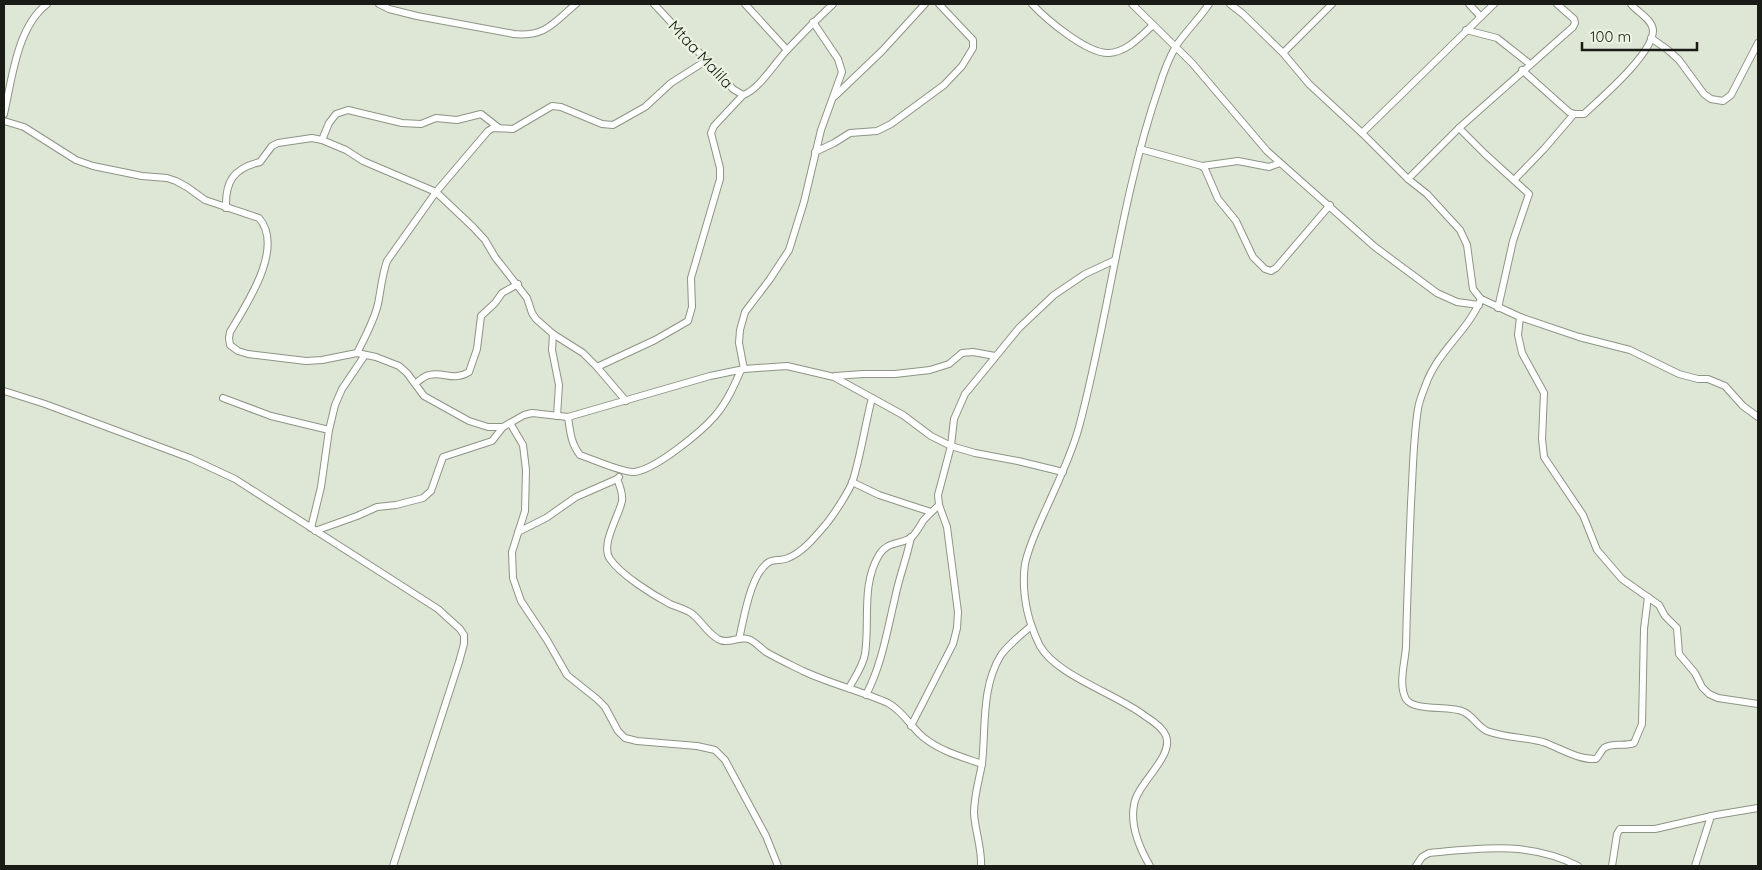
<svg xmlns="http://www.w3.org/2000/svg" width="1762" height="870" font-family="Quicksand,sans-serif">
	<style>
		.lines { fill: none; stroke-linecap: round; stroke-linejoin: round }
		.minor-casing { stroke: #8d9485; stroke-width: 8 }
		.minor { stroke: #fff; stroke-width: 6 }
		.labels { text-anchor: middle; stroke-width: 4.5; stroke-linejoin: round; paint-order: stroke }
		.street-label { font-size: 16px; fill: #191c16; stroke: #ebf3e2 }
	</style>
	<rect width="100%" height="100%" fill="#dee6d5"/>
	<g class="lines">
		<defs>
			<g id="minor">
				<path d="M379,4L389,9L417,16L514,34C546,37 553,23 576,4"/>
				<path d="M654,4L733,89L743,95C759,90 776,61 789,48C803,33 818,18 833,4"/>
				<polyline points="745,4 787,50"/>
				<path d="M1032,4C1046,19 1087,54 1109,53C1127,52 1141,36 1153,25"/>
				<polyline points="1132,4 1192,63 1267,151 1375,247 1437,293 1457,302 1479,305"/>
				<polyline points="1230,4 1243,14 1283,53 1309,84 1362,133 1408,179 1427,194 1460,230 1467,245 1473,289 1481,299 1520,317 1579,337 1630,350 1679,374 1698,379 1708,379 1725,386 1743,406 1758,417"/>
				<polyline points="1469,4 1480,16"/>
				<polyline points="1466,30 1497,38 1530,64"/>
				<polyline points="1651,38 1668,50 1679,60 1704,94 1711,99 1723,101 1731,95 1758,43"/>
				<polyline points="1283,53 1332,4"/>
				<path d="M1522,70L1569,112L1574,114H1584C1600,99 1654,53 1653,30C1652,19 1637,12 1631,4"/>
				<polyline points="835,96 882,51 925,4"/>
				<path d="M4,114C12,79 17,27 47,4"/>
				<path d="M4,121L24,127L76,160L93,166L142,176L167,178L176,181L187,187L205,200L259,218C285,248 246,305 230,332L229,338L230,345L238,351L248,354L306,361L322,360L357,353L376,357L399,366L407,373L424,396L469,421L488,427H503L524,415L532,413L568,417L710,376L744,369L787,366L834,377L903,415L931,436L951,446L975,453L1018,461L1063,472"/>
				<polyline points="1459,128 1485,154 1529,194 1513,241 1498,308"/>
				<polyline points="1362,133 1494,4"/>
				<polyline points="322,140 329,123 336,114 348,110 402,123 421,124 436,118 457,120 481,114 499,128"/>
				<polyline points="1140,149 1202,166 1205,169 1218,199 1236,221 1253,257 1265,269 1271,271 1276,268 1330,205"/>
				<polyline points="815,152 834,143 850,133 877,131 891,124 944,85 962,66 973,48 973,40 939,4"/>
				<polyline points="1202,166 1238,161 1269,167 1280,163"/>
				<polyline points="1408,179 1459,128 1573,27 1575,23 1574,19 1557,4"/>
				<polyline points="1514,180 1544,149 1574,114"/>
				<path d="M226,208C225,181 234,168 260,162L272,146L278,143L312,138L322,140L346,150L363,161L436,192L473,227L485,240L495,257L527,298L532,313L536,319L553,334L583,353L597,367L626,401"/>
				<path d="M1481,299C1468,331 1438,351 1426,384C1423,392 1419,401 1418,409C1413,440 1413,472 1411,503C1409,551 1407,599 1406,647C1405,662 1398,685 1406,699C1414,712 1451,705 1464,712C1473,716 1478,727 1487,731C1505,738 1525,737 1543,742C1560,748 1578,760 1596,759C1599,756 1601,751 1604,748C1612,742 1625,747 1634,743L1642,724L1644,629L1648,597"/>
				<polyline points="1520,317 1518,335 1522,353 1544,393 1542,439 1544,457 1583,515 1597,550 1622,579 1659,605 1665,616 1677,628 1679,654 1695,673 1702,687 1709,694 1718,698 1758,704"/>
				<polyline points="553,334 552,350 559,385 557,416"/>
				<path d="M357,353C365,337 374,321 378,304C381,289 382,275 387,261L436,192L488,131L493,128L513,129L552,106L561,107L602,124L613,125L645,107L671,83L707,60"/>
				<polyline points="597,367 655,340 688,321 692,307 691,278 720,179 720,168 711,133 714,126 743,95"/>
				<polyline points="744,369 739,343 740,330 745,312 770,279 789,250 804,202 821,130 842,72 838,59 813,22"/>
				<polyline points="835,376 863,374 895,374 930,370 949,364 962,353 973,352 995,356"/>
				<path d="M416,383C420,380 424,376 429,375C444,371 452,382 469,372L477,349L481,316L495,303L502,293L518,284"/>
				<polyline points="4,391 45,404 190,458 235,479 438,609 460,629 464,635 464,644 459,662 393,866"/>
				<polyline points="223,398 271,416 329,430"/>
				<path d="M568,417C570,431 571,444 580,455C592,459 623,473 634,472C655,470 701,432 715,416C727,402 734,386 741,370"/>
				<polyline points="510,423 523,445 526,470 525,511 512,552 513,578 521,601 547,640 567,675 597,699 605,707 618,731 625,738 637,741 697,746 715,750 725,760 766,836 778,866"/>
				<path d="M617,479C620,486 623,494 622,501C619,516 600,545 610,559C621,575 653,595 670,604C677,607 685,609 691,613C701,620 707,633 718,639C728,645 738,636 748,639C755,641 760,648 766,652C778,659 791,665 803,671C831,684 861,691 888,703C903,711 911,727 923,737C940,751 962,757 982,764"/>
				<polyline points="852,482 879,495 931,512"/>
				<polyline points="311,528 321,487 329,430 335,405 342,389 365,355"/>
				<polyline points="315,531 357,516 377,507 396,505 423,498 431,491 443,457 492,441 503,427"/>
				<polyline points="518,532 546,518 576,497 617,479 619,477"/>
				<path d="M739,639C744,619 750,574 769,562C774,559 782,561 788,558C803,552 816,536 827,523C834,514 850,490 853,480C861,454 865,425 872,398"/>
				<path d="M849,688C855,677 863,666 865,654C870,621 861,585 879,555C887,541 901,545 912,537C916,533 920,526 923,521C928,515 934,510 939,505"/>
				<path d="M866,695C882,664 887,631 895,598C899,577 907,558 911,537"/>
				<polyline points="911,726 953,644 957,628 958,612 947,527 939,505 938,495 951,446 954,419 965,394 1019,328 1054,295 1085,274 1115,260"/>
				<path d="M981,866C982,848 975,831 974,813C974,796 979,780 982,764C986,728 981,687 1001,655C1009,644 1021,635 1031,626"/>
				<path d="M1150,866C1140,849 1130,826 1134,805C1137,783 1174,757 1166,736C1163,728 1153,721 1145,716C1117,694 1057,676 1040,646C1037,640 1034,633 1032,627C1025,608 1022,584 1025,564C1029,545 1038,527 1046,509C1058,482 1071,456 1079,427C1109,315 1121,197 1159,87C1163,74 1169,58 1176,46C1186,31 1199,19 1209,4"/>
				<path d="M1416,866L1422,857L1429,853C1481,848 1529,841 1578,866"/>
				<polyline points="1612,866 1617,834 1620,829 1655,829 1716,815 1758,808"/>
				<polyline points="1695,866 1711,816"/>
			</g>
		</defs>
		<use href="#minor" class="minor-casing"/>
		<use href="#minor" class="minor"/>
	</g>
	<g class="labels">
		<g class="street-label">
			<text transform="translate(701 54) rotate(47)" y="6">Mtaa Malila</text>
		</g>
	</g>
	<rect width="1762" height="870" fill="none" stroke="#191c16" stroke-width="10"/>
	<path d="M1582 42v8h115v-8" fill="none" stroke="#191c16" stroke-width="2.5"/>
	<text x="1590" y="42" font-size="15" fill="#191c16" stroke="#ebf3e2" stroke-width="4" paint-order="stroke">100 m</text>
</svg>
